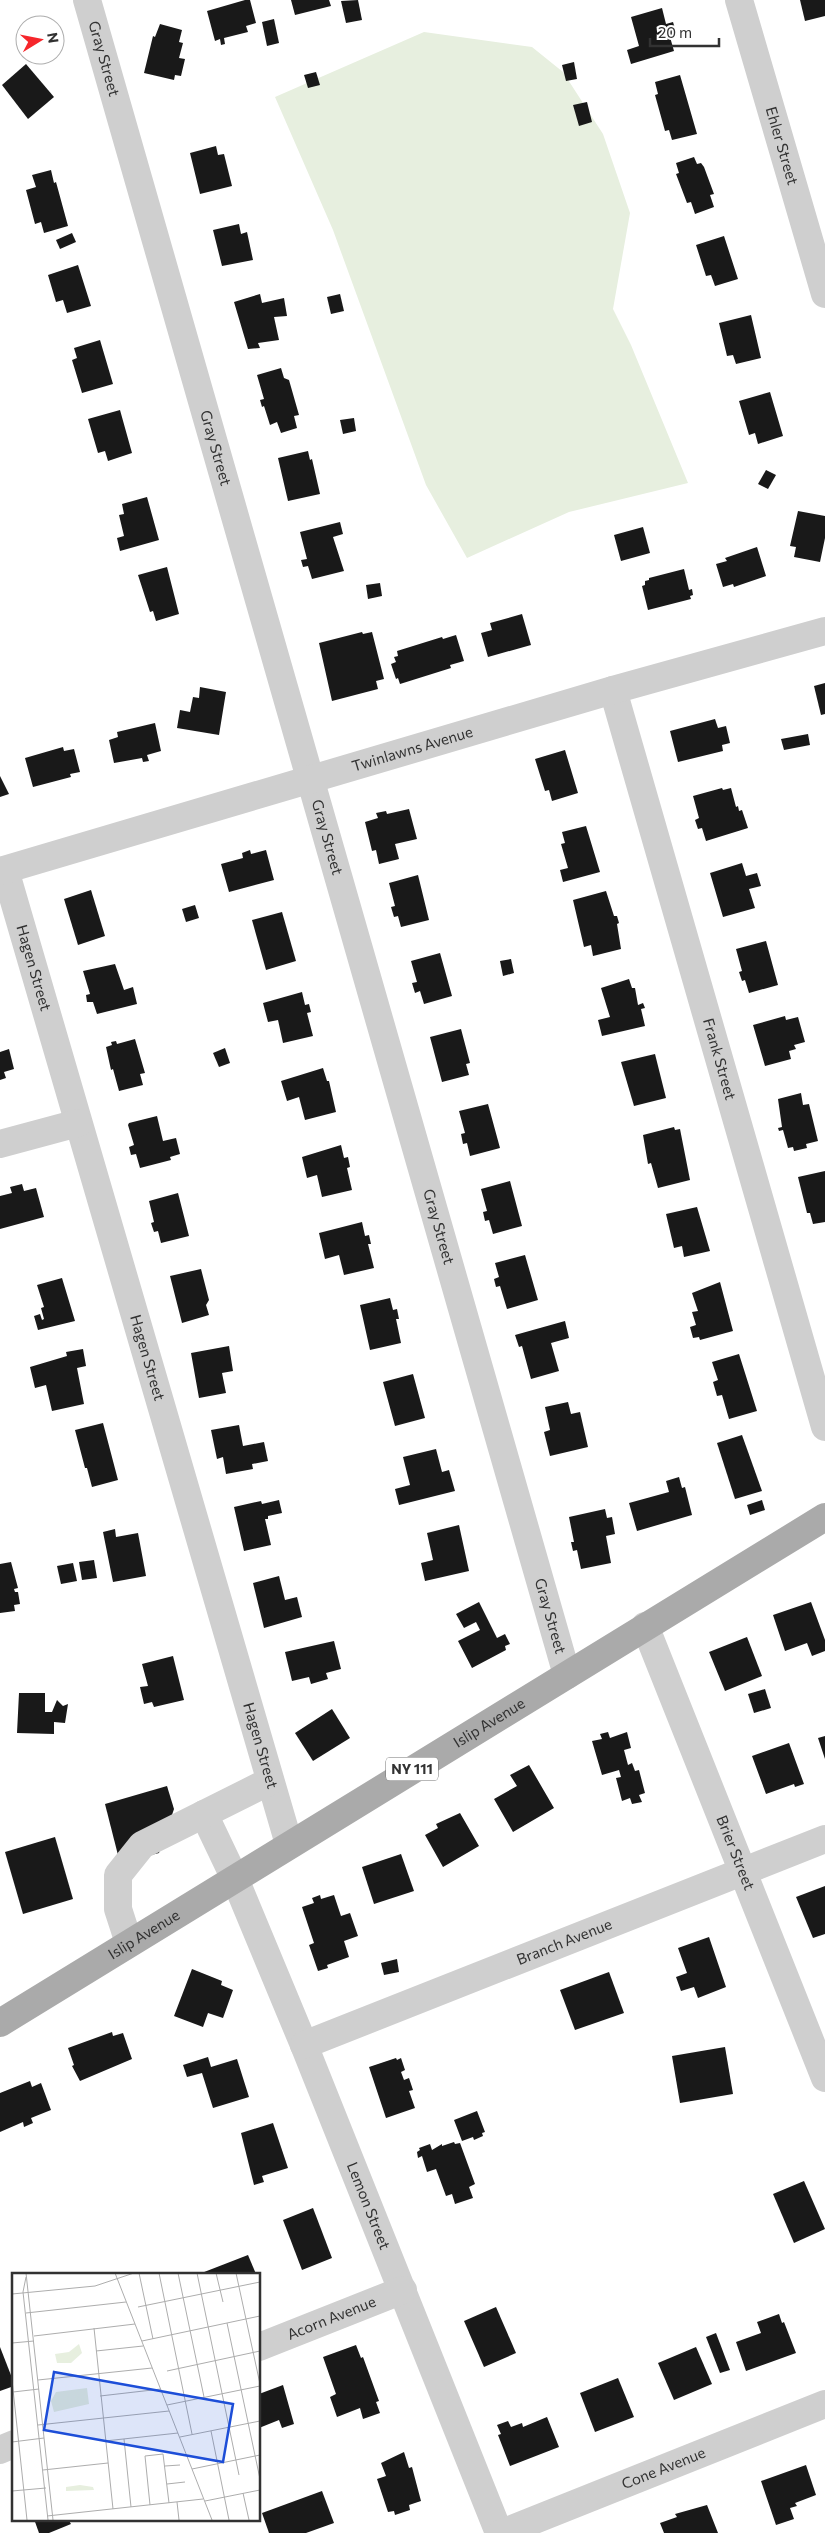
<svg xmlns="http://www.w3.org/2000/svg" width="825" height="2533" font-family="Commissioner,sans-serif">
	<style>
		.green { fill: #e7efdf }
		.building { fill: #191919 }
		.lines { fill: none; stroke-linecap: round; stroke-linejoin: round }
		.minor { stroke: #cfcfcf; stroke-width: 28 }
		.major { stroke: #aaa; stroke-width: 28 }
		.labels { text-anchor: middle; stroke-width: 5; stroke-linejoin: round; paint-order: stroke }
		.shield { fill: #fff; stroke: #707070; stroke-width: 1 }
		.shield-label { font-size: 14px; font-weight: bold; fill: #323232 }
		.street-label { font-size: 15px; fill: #323232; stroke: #fff }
		.inset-road { fill: none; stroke: #adadad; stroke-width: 1 }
		.view { fill: #1d4ed8; fill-opacity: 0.15; stroke: #1d4ed8; stroke-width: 2.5 }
		.inset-edge { fill: none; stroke: #323232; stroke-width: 2.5 }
	</style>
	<rect width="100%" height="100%" fill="#fff"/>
	<polygon class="green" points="424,32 532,47 563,72 603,134 630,213 613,309 631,345 688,483 569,512 467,558 426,485 333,230 275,97"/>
	<g class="building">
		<polygon points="245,0 250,0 256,23 246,26 248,32 224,38 225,44 221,45 220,39 215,41 207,11"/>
		<polygon points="291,0 329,0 331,6 295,15"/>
		<polygon points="358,0 362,20 346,23 341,1"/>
		<polygon points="800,0 825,0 825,16 805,21"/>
		<polygon points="662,8 666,24 673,22 677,35 670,37 674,51 631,64 627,50 639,46 631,17"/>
		<polygon points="274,19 279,43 267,46 262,22"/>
		<polygon points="160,24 182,30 179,42 183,43 179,58 185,59 181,76 175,75 174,80 144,73 153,36 155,37"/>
		<polygon points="574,62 577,79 566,81 562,65"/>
		<polygon points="26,64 54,97 28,119 2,85"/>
		<polygon points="316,72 320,85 308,88 304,75"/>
		<polygon points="680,75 697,134 672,140 669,130 665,131 655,95 658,94 655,82"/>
		<polygon points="587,102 592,122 579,126 573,105"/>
		<polygon points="216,146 218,155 224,154 232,186 200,194 190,153"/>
		<polygon points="694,157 697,164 701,163 704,167 714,194 710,195 714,207 695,214 691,202 687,203 676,174 679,173 676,163"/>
		<polygon points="51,170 54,183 56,182 68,226 44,233 41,222 35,224 26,190 36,187 32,175"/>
		<polygon points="239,224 241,234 247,232 253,260 222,266 213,230"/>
		<polygon points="72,233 76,242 60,249 56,240"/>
		<polygon points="724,236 738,279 715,286 711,275 706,276 696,245"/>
		<polygon points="78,265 91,306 67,313 63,300 56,302 48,275"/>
		<polygon points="260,294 262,303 284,298 287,316 274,317 279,340 258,343 260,348 248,349 234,302"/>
		<polygon points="340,294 344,311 331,314 327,297"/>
		<polygon points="751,315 761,358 736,364 733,355 727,356 719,323"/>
		<polygon points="100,340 113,384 82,393 72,360 77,358 74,348"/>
		<polygon points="281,368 284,378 289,380 299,415 294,416 297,428 281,433 277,422 270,425 264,406 262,407 260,400 264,399 257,375"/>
		<polygon points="770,392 783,436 758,444 755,433 749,435 739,401"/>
		<polygon points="120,410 132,453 108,461 105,451 98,453 88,419"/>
		<polygon points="354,418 356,431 343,434 340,420"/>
		<polygon points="308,451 310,460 312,459 320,494 288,501 278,458"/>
		<polygon points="766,470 776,475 768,489 758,484"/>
		<polygon points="147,497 159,540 120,551 117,538 124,536 119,515 124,514 122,504"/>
		<polygon points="798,511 825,516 825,538 820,562 794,557 796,547 790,546"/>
		<polygon points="340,522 343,534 333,537 344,571 312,579 308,566 303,567 301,560 307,559 300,532"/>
		<polygon points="643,527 650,553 621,561 614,535"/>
		<polygon points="757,547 766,576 734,587 733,584 723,587 716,564 727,561 725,558"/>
		<polygon points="167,567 179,614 156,621 153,611 150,612 138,575"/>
		<polygon points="684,569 689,590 692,589 693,595 690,596 691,599 648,610 642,586 645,585 645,581 649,580 649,578"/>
		<polygon points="380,583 382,596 368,599 366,585"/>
		<polygon points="522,614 531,645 488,657 481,633 492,630 490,623"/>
		<polygon points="362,632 363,634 372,632 384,679 376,681 378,689 332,701 319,643"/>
		<polygon points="456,635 464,661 450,665 451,668 400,684 398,678 396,679 391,664 396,662 394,657 398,656 397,651 442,637 443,639"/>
		<polygon points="825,683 825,714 821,715 814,686"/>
		<polygon points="200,687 226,692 219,735 177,728 180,710 190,712 193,697 199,698"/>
		<polygon points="715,719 718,728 726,726 730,743 722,745 723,751 678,762 670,731"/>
		<polygon points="155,723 161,751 147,755 149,761 143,762 142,758 114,763 109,740 118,737 117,732"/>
		<polygon points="808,734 810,745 784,750 781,739"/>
		<polygon points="63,747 64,751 74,749 80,772 70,774 71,777 33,787 25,758"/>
		<polygon points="565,750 578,793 552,801 549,790 545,791 535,759"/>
		<polygon points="0,776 9,794 0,797"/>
		<polygon points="722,788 723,790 731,788 736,807 738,806 739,811 742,810 748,828 706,841 702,828 698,829 695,820 699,818 693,796"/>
		<polygon points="409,809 417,839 395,844 399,859 379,864 376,850 372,851 365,822 378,818 376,813 386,811 387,814"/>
		<polygon points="586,826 600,872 563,882 560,870 568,868 561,844 565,843 562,832"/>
		<polygon points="250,850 251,854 266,850 274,880 229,892 221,864 243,858 242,853"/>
		<polygon points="742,863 746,876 757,873 761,886 749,889 755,908 723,917 710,873"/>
		<polygon points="418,875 429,920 401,927 398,916 394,917 391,907 395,906 389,883"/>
		<polygon points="91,890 105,936 78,945 64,899"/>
		<polygon points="606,891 614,916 617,916 619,923 617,924 621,949 593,956 591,945 584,947 573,900"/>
		<polygon points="195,905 199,918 186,922 182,909"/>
		<polygon points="282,912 296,961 266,970 252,920"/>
		<polygon points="766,941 778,985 749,993 745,980 742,981 739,972 742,971 736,949"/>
		<polygon points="440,953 452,996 424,1004 420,991 415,993 412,983 417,982 411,961"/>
		<polygon points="511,959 514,973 503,976 500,961"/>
		<polygon points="115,964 124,990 133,987 137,1004 97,1014 93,1002 87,1002 86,995 90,994 83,971"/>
		<polygon points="629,979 632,988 635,988 638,1005 643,1003 645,1008 641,1009 645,1026 602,1036 598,1020 610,1017 601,988"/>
		<polygon points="302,992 305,1005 309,1004 311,1012 307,1013 313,1036 283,1043 278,1020 268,1022 263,1003"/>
		<polygon points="785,1016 786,1020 798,1017 805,1042 794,1045 796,1049 789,1051 791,1059 765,1066 753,1025"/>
		<polygon points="461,1029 470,1063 466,1064 469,1075 442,1082 430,1037"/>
		<polygon points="135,1039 145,1073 140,1074 143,1085 119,1091 113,1069 111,1070 106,1047 112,1045 111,1042 116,1041 117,1044"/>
		<polygon points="225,1048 230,1063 219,1067 213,1053"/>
		<polygon points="9,1049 14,1069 4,1072 6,1078 0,1080 0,1052"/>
		<polygon points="655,1054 666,1098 634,1106 621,1062"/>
		<polygon points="323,1068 327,1081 329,1081 336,1112 305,1120 299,1097 287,1101 281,1081"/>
		<polygon points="801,1093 803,1105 809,1104 818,1141 806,1144 807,1148 794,1151 793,1147 788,1148 783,1130 779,1131 778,1128 782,1127 778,1099"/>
		<polygon points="488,1104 500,1148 470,1156 467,1143 463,1144 461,1134 465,1133 459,1111"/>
		<polygon points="157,1116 163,1141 176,1138 180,1154 170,1157 171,1160 140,1168 136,1154 131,1155 129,1147 134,1145 128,1125 129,1123"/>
		<polygon points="674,1127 675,1130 680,1129 690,1180 658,1188 651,1163 648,1164 643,1135"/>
		<polygon points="341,1145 344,1158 348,1157 350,1167 347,1168 352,1190 322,1197 317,1175 307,1178 302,1157"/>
		<polygon points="825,1171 825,1222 813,1224 810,1213 807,1213 798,1177"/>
		<polygon points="510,1181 522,1226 493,1234 489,1220 485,1221 483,1212 487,1211 481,1189"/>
		<polygon points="22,1184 24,1191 36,1188 44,1217 0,1229 0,1196 12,1193 10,1187"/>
		<polygon points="178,1193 189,1236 161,1243 158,1231 154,1232 151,1223 154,1222 149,1201"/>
		<polygon points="697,1207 710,1251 684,1257 682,1246 674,1248 666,1214"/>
		<polygon points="362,1222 365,1236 369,1235 371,1244 368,1244 374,1268 344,1275 339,1255 325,1259 319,1233"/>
		<polygon points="525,1255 538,1300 507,1309 500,1286 496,1287 494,1279 499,1277 495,1263"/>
		<polygon points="201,1269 209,1300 206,1305 209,1315 182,1323 170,1276"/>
		<polygon points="62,1278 75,1321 38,1330 34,1316 40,1314 42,1320 44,1319 41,1308 44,1307 37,1285"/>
		<polygon points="720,1282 733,1331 700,1340 699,1337 693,1338 690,1327 696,1325 692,1312 698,1311 692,1293"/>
		<polygon points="390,1298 393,1310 397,1309 399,1319 396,1319 401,1343 370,1350 360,1305"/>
		<polygon points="565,1321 569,1338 551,1343 559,1371 531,1379 522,1346 519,1347 515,1335"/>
		<polygon points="229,1346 233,1371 222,1373 226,1393 199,1398 191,1353"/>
		<polygon points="83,1349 86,1366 77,1368 84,1404 52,1411 46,1385 35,1388 30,1367 67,1356 66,1352"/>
		<polygon points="739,1354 757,1411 729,1419 722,1395 717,1396 713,1382 718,1380 712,1362"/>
		<polygon points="413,1374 425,1418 395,1426 383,1382"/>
		<polygon points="568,1402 571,1414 580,1412 588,1447 550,1456 544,1432 550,1430 545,1407"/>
		<polygon points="103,1423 118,1480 92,1487 87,1468 85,1468 75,1430"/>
		<polygon points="239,1425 243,1446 264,1442 268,1461 252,1464 253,1469 226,1474 223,1457 217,1459 211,1430"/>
		<polygon points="742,1435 762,1491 735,1499 717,1443"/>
		<polygon points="436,1449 442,1472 449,1470 455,1491 399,1505 395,1489 410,1485 403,1457"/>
		<polygon points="679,1477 682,1488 685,1487 692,1515 637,1531 629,1503 669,1492 666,1481"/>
		<polygon points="279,1500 282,1513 268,1516 268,1519 265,1519 271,1545 244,1551 234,1507 261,1501 262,1504"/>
		<polygon points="762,1500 765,1510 750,1515 747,1505"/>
		<polygon points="605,1509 607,1518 612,1517 615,1534 606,1536 611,1563 581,1569 577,1550 573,1551 571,1542 574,1542 569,1517"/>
		<polygon points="459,1525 469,1571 425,1581 421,1563 433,1560 427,1533"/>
		<polygon points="115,1529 116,1537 138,1533 146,1576 113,1582 103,1532"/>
		<polygon points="94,1560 97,1578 82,1580 79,1562"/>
		<polygon points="11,1562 18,1588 14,1589 15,1592 18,1592 20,1604 14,1605 15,1611 0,1613 0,1564"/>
		<polygon points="73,1563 77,1581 61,1584 57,1566"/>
		<polygon points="279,1576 285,1600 297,1597 302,1617 264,1628 253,1583"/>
		<polygon points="479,1602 497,1638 505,1634 510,1644 505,1646 506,1650 472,1668 458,1641 480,1630 476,1622 464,1628 456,1614"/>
		<polygon points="811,1602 825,1640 825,1651 812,1656 807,1643 785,1651 773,1615"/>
		<polygon points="747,1637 762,1676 725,1691 709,1652"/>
		<polygon points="334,1641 341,1669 326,1673 328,1679 311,1684 309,1677 292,1681 285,1652"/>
		<polygon points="173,1656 184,1700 154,1707 152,1702 144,1704 140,1687 148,1686 142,1664"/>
		<polygon points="765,1689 771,1708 754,1713 748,1694"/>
		<polygon points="19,1693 45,1693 45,1712 52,1712 57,1700 63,1706 68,1704 65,1723 54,1722 54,1734 17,1733"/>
		<polygon points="332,1709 350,1738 313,1761 295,1733"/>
		<polygon points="608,1732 610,1738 627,1732 631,1748 624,1750 628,1765 632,1763 635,1771 639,1770 645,1793 639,1795 642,1802 632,1804 630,1798 622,1801 616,1778 621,1777 619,1770 602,1775 592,1741 602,1739 600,1734"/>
		<polygon points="825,1736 825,1759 818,1738"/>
		<polygon points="789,1743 804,1784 795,1787 794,1784 766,1794 752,1756"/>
		<polygon points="529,1765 554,1808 513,1832 494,1799 517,1786 510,1775"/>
		<polygon points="167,1786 174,1809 159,1853 120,1863 105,1804"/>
		<polygon points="460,1813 479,1846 443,1867 425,1835 438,1828 436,1824"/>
		<polygon points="55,1837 73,1899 23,1914 5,1852"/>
		<polygon points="401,1854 414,1891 374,1904 362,1867"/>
		<polygon points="825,1886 825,1934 813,1938 796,1897"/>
		<polygon points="320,1895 321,1899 334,1895 341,1916 350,1913 358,1936 344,1941 349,1957 327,1965 328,1968 318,1971 309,1945 314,1943 302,1907 314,1903 312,1898"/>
		<polygon points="709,1937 726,1987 698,1998 694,1987 681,1991 676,1977 687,1973 678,1948"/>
		<polygon points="397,1959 399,1972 384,1975 381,1963"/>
		<polygon points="192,1969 222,1981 221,1985 233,1990 223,2018 208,2013 203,2027 174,2016"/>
		<polygon points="609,1972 624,2013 575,2030 560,1990"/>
		<polygon points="112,2032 113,2036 123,2033 132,2059 80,2081 72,2066 74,2065 68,2048"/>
		<polygon points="725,2047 733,2094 680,2103 672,2056"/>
		<polygon points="208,2057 211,2067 237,2059 249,2097 213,2108 202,2073 187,2077 183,2065"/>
		<polygon points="396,2058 397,2060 401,2058 405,2070 401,2072 404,2080 409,2078 413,2090 409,2091 415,2108 386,2118 369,2067"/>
		<polygon points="30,2081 32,2087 41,2083 51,2110 31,2118 33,2123 24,2127 23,2122 0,2132 0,2093"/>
		<polygon points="477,2111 485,2132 482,2133 483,2136 474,2140 473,2137 462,2141 454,2120"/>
		<polygon points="273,2123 288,2168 262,2176 264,2182 254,2185 241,2133"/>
		<polygon points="454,2142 455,2144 460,2143 475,2184 469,2187 473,2198 455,2204 452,2194 446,2196 436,2169 427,2172 422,2156 418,2158 417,2152 420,2150 419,2148 430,2144 432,2150 442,2144 442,2146"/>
		<polygon points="804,2181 825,2229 794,2243 773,2194"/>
		<polygon points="313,2208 332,2258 302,2270 283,2220"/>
		<polygon points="248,2255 256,2274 199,2274"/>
		<polygon points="496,2307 516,2353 484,2367 464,2321"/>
		<polygon points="779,2314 782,2323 784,2322 796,2353 746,2371 736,2342 761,2333 757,2322"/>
		<polygon points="716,2333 730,2370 720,2373 706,2337"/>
		<polygon points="356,2345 361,2358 363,2357 379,2401 376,2402 380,2413 363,2419 360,2408 337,2417 330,2397 336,2394 323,2357"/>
		<polygon points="0,2347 14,2383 14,2386 0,2391"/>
		<polygon points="696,2347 712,2384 674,2400 658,2363"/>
		<polygon points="618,2378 634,2417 595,2432 580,2393"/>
		<polygon points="283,2385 294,2424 282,2428 279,2420 259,2428 259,2394"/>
		<polygon points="547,2417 559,2447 510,2466 498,2435 501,2434 497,2425 508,2421 511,2427 522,2423 523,2427"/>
		<polygon points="404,2452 409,2468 412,2467 421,2501 409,2505 410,2510 395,2515 394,2511 388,2512 377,2479 386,2476 381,2463"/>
		<polygon points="806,2465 816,2495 795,2503 797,2506 790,2508 794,2519 776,2525 761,2481"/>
		<polygon points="322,2491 334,2523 306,2533 269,2533 262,2513"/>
		<polygon points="707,2505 718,2533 664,2533 660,2523 677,2517 675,2514"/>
		<polygon points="34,2519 68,2519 71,2524 49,2533 39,2533"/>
	</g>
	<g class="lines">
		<g class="minor">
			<path id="s1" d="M87,0L567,1675"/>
			<path id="s2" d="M739,0L825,294"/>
			<path id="s3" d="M613,690L825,1427"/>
			<path id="s4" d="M5,870L289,1844"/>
			<path id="s5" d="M0,871L613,690L825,631"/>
			<polyline points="0,1144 78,1123"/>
			<path id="s6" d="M645,1626L825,2078"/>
			<path id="s7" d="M204,1814L235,1879L304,2045L499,2533"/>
			<polyline points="129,1943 118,1909 118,1875 142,1845 270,1781"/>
			<path id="s8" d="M304,2045L825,1839"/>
			<path id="s9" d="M259,2347L403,2290"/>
			<polyline points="0,2450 14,2444"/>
			<path id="s10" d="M502,2533L825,2404"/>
		</g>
		<path class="major" id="s11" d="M0,2023L825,1517"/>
	</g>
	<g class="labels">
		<rect class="shield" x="386" y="1757.5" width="52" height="23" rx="4"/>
		<g class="shield-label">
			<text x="412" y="1774">NY 111</text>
		</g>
		<g class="street-label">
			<text dy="5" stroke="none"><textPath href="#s1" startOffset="61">Gray Street</textPath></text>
			<text dy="5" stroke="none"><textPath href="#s2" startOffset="152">Ehler Street</textPath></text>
			<text dy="5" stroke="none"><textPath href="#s1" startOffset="466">Gray Street</textPath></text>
			<text dy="5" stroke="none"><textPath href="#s5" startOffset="430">Twinlawns Avenue</textPath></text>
			<text dy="5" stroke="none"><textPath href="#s1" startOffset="871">Gray Street</textPath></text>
			<text dy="5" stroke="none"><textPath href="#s4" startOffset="102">Hagen Street</textPath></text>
			<text dy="5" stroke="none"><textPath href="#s3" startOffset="384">Frank Street</textPath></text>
			<text dy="5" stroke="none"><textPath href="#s1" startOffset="1276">Gray Street</textPath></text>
			<text dy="5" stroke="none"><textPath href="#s4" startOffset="508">Hagen Street</textPath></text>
			<text dy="5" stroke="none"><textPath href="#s1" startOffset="1681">Gray Street</textPath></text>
			<text dy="5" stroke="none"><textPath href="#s11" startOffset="574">Islip Avenue</textPath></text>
			<text dy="5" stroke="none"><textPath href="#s4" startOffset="912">Hagen Street</textPath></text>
			<text dy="5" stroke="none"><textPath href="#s6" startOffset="244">Brier Street</textPath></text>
			<text dy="5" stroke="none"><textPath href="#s11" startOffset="169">Islip Avenue</textPath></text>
			<text dy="5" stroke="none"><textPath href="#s8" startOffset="280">Branch Avenue</textPath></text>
			<text dy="5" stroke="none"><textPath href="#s7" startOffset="425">Lemon Street</textPath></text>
			<text dy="5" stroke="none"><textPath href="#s9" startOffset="78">Acorn Avenue</textPath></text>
			<text dy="5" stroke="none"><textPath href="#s10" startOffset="174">Cone Avenue</textPath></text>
		</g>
	</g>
	<g transform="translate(12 2273)">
		<rect width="248" height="248" fill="#fff"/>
		<path d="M67,71L70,80L59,90H45L43,81L57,79ZM75,115L77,131L42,139L39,128L44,119ZM68,212L81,214L82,217L54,218V214Z" fill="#e7efdf"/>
		<path class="inset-road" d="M14,0L41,247M103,0L200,247M127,0L141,66M147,0L180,161M166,0L192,124M185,0L227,202M204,0L211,29M224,0L248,111M14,4L11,19L36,247M0,21L83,13L122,0M126,34L248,9M14,40L114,29M215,50L248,206M82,55L101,236M22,63L123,51M130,68L248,43M0,70L22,68M84,78L131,73M155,98L248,78M0,107L15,247M26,107L140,95M1,119L27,116M88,123L149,116M155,132L248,113M26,152L157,138M199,158L217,247M168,164L248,148M112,166L119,234M93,168L166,160M0,169L32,165M153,193L168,192M180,196L248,182M31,197L96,190M155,211L173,209M0,218L34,215M231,220L237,247M193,228L248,217M165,229L167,247M138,232L133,183L151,181L157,230M35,243L191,226"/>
		<path class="view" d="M42,99L221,131L211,189L32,157Z"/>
		<rect width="248" height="248" class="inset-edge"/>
	</g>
	<g transform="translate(40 40) rotate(80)"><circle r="24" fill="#ffffff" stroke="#adadad"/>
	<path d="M0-4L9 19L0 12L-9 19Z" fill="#f6262b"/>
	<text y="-8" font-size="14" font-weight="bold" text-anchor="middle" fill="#323232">N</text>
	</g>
	<path d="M650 38v8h69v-8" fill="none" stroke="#323232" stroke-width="2.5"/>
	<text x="658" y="38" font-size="15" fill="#323232" stroke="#ffffff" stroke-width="4" paint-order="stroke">20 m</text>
</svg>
